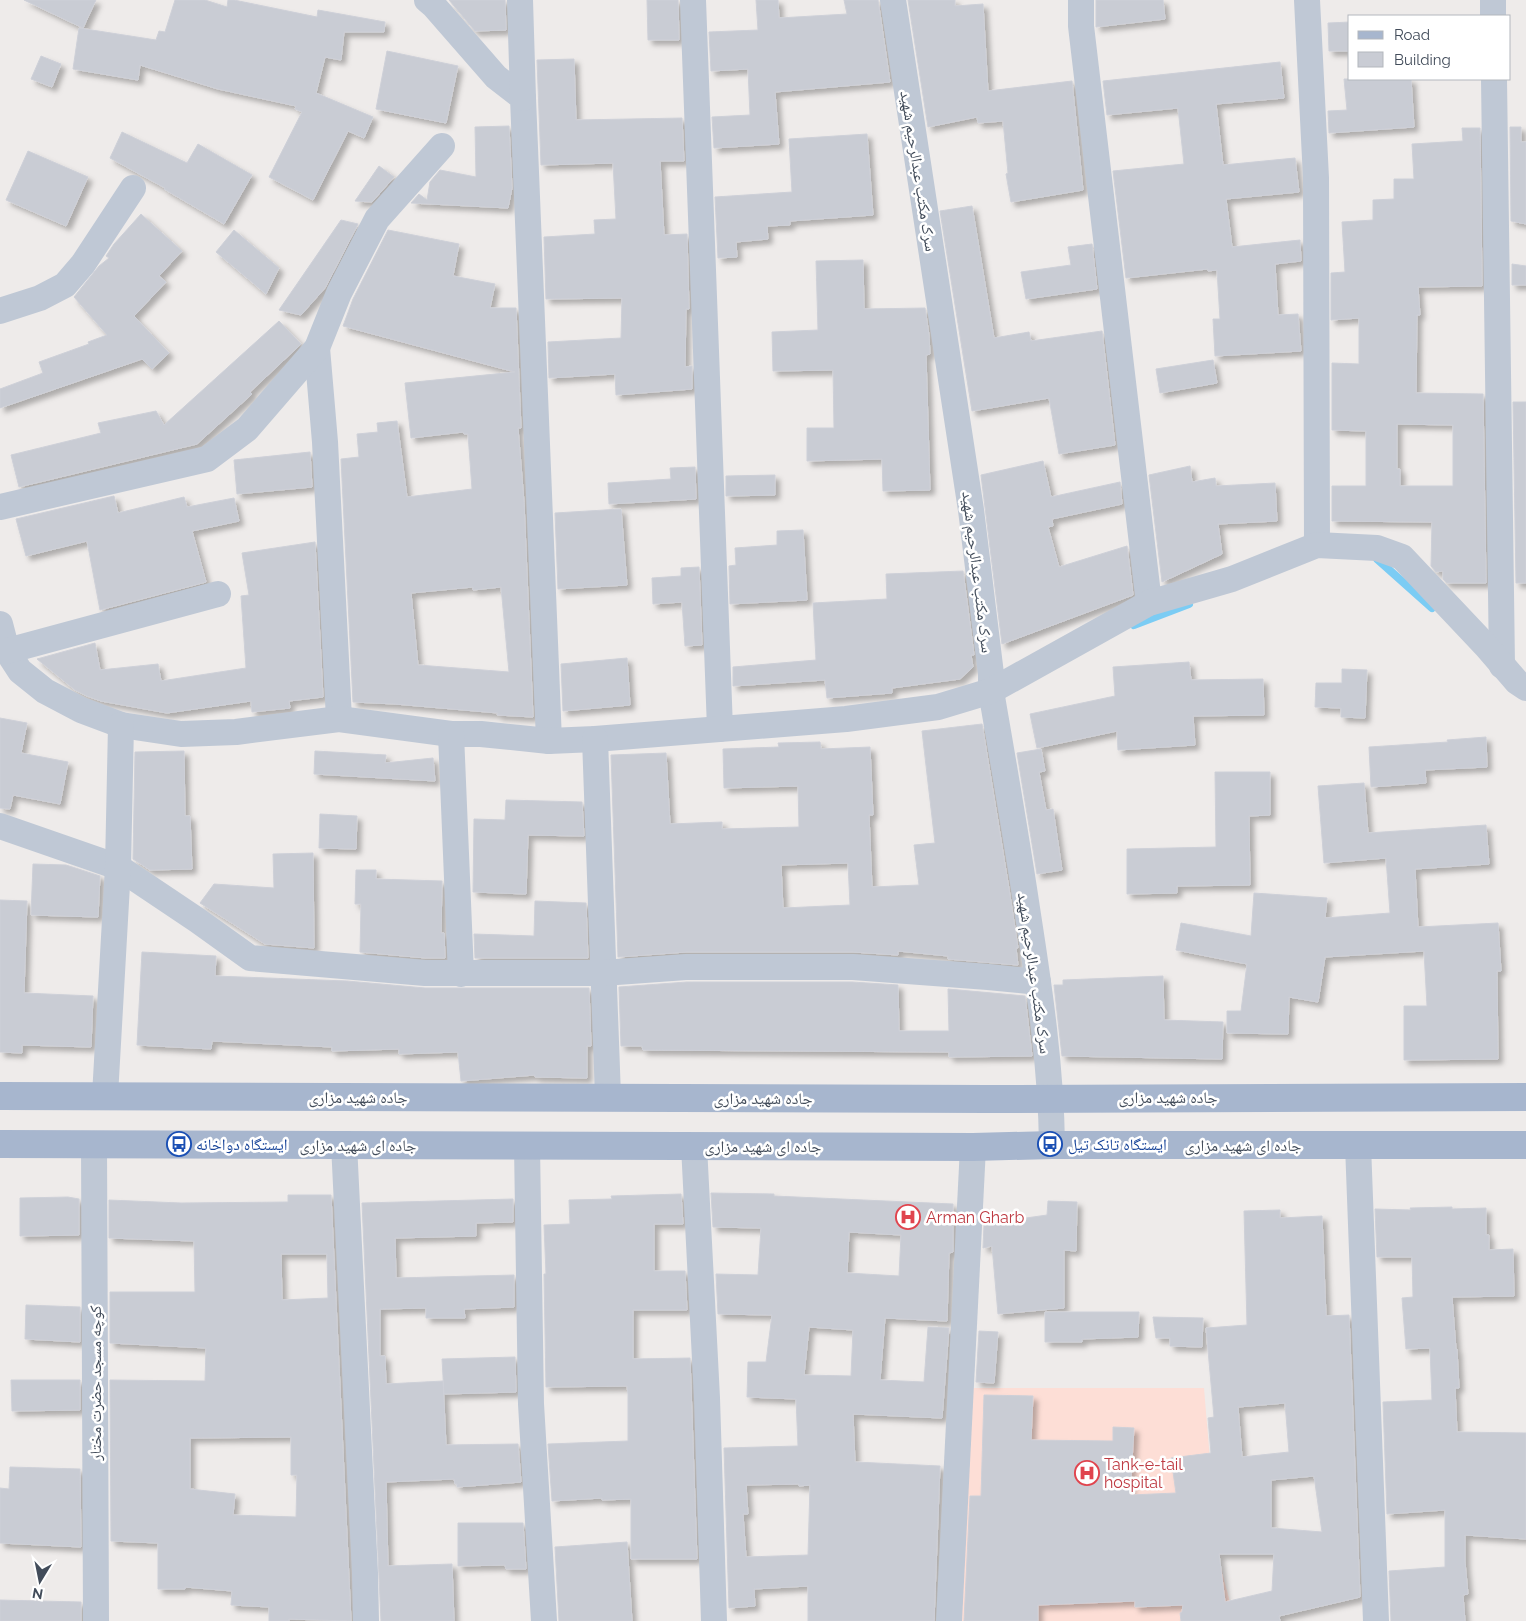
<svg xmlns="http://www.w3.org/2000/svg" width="1526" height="1621" font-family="Raleway,'Noto Naskh Arabic',sans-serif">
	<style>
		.medical { fill: #fdded6 }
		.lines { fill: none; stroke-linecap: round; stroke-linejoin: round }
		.stream { stroke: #7bccf4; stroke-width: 8 }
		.building { fill: #c9ccd4; stroke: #ced0d8; fill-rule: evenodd; filter: url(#shadow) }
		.minor { stroke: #bfc8d5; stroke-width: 26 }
		.major { stroke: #a7b6ce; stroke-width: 28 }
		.labels { text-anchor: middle; stroke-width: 5; stroke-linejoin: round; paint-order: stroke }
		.street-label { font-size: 16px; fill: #424c5a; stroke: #fff }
		.transit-label { font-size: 16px; fill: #164399; stroke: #fff; text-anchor: start }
		.health-label { font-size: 16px; fill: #be3a42; stroke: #fff; text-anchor: start }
	</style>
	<defs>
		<filter id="shadow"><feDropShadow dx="4.5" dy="4.5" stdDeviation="2.5" flood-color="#0004"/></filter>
	</defs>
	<rect width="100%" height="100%" fill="#eeebea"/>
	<polygon class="medical" points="968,1388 1204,1388 1218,1557 1235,1621 956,1621"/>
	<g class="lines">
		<g class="stream">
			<polyline points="1377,559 1432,608"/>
			<polyline points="1134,625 1189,604"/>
		</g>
	</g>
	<g class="building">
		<polygon points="24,0 96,0 83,28"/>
		<polygon points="175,0 205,0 227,7 228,0 234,0 317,17 318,10 385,22 384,32 344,32 341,60 325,57 316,93 373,117 364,138 348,131 313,200 269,177 302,112 295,109 296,106 218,89 140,65 138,80 73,69 79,28 156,40 159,31 165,32"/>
		<polygon points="449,0 505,0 506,30 475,31"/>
		<polygon points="647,0 678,0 679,40 648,40"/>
		<polygon points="756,0 778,0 779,18 847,14 844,0 878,0 890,82 775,92 779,144 714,148 712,117 750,115 748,69 711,71 709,32 758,30"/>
		<polygon points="908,0 955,0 955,6 983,4 988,91 1072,81 1083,190 1011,202 1006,174 1008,173 1003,121 978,123 977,117 928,127"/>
		<polygon points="1096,0 1163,0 1165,19 1096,27"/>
		<polygon points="1350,22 1350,51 1329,51 1328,23"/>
		<polygon points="387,51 458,66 446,123 376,109"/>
		<polygon points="41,56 61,64 52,87 31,79"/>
		<polygon points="574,59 576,120 682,118 684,161 660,161 664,235 687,234 689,309 686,309 685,367 692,366 692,389 616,395 615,374 549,378 548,342 621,338 622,298 546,299 544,237 595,234 594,220 616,219 613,163 541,165 537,60"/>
		<polygon points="1280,62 1284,98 1216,104 1223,165 1295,158 1299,192 1226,199 1232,247 1300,240 1301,261 1275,264 1278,315 1298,314 1301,351 1215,356 1213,319 1220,319 1217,270 1208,271 1208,269 1126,278 1113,171 1184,164 1178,108 1107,115 1103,81"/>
		<polygon points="1344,79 1411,79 1414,127 1329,133 1328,111 1347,110"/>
		<polygon points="509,126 512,188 508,208 411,203 419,194 427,200 430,182 440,170 476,177 475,127"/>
		<polygon points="1510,127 1521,127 1521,142 1526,142 1526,224 1511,221"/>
		<path d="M1462,128H1480L1482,286L1418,287L1420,315H1417L1416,393L1483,394L1486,583H1447L1443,579V571L1436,572L1431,566L1432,522L1332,521V486H1366V431L1332,430V363L1359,364V318L1331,320V273L1345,272L1342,222L1373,220V200L1394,199V179H1414L1412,144L1463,141ZM1397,424L1453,425V486H1400V469H1397Z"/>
		<polygon points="122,132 187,163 198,144 252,175 224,224 164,189 165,188 110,158"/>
		<polygon points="867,134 873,215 790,221 790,225 767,226 768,239 736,242 737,257 718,258 715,197 792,192 789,139"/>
		<polygon points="28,151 88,177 66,226 6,200"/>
		<polygon points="379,166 394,177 372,202 355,201"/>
		<polygon points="972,206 994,338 1029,332 1031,341 1102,331 1115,445 1059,454 1049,398 972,411 940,211"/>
		<polygon points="141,214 182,251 159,276 166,282 134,316 169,353 152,369 142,359 0,408 0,389 43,373 39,362 89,344 88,342 107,335 74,297 99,266 109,258 106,256 114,244"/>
		<polygon points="341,220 358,224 325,288 301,315 279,310"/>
		<polygon points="234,230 279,268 266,294 216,252"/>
		<path d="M388,230L459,244L453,276L495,284L490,308H516L521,428H518L524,502L533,717L497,715L498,713L395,704L353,702L341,459L359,457L357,434L378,432L377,423L397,421L407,497L472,489L468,434H464L463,432L411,438L405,383L515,372L343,326L353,299ZM473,587V590L501,587L509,672L418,665L411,593Z"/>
		<polygon points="1092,244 1097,289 1026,299 1021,272 1071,265 1068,247"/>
		<polygon points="863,260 864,309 925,308 929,335 930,354 926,355 930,490 883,491 882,459 807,461 807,428 834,428 833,370 773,371 772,332 818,330 816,261"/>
		<polygon points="1512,264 1526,266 1526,285 1512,285"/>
		<polygon points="279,321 301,344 250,392 252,394 197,444 19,487 11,455 101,433 98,423 156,411 164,425"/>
		<polygon points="1213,360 1217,383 1160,393 1156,369"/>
		<polygon points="1513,402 1526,402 1526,583 1516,583"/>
		<polygon points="310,452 312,487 237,494 234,460"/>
		<polygon points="1043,461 1051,497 1120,482 1122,504 1052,519 1053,526 1048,527 1059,567 1127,546 1133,595 1002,644 981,475"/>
		<polygon points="1190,466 1192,482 1215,478 1216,486 1275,483 1277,521 1218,524 1222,554 1162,582 1149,475"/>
		<polygon points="695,467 696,499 609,504 608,483 671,479 670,468"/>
		<polygon points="775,475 775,495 726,496 726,476"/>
		<polygon points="114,496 118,513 184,497 187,507 234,498 239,521 192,531 206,582 100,610 87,541 26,556 16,519"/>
		<polygon points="621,509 627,585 558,589 555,513"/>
		<polygon points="803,530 807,600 730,604 729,566 736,565 735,548 777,545 777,531"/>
		<polygon points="315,542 323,697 289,701 290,708 252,712 251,701 167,713 101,701 87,696 75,690 37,659 95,643 100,670 158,664 161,681 246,668 241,596 249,595 242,553"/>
		<polygon points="699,567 702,645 685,646 682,602 653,604 652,578 681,576 681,568"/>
		<polygon points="963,571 974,655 971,655 973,667 960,679 892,688 892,693 827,698 825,680 733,686 733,667 816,660 813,603 887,599 886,574"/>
		<polygon points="627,658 630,705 563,711 561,664"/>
		<polygon points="1189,662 1191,680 1263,679 1264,715 1193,716 1195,745 1118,750 1117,731 1037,748 1030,714 1115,696 1113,667"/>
		<polygon points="1342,669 1367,670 1365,718 1341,717 1341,708 1315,707 1316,683 1342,683"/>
		<polygon points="0,718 27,723 21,753 68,762 60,804 13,795 10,809 0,808"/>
		<path d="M982,724L1009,889L1018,948H1016L1018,965L948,959V956L898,951V955L853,952H686L618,957L611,755L666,753L670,824L722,822V829L799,827L798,786L724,788L723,749L779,747L778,743L820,742L821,749L870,747L873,815H869L872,887L919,885L914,845L935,843L922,731ZM848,863L850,905L783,908L781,865Z"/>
		<polygon points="1486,737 1487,767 1425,770 1426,783 1371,787 1369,747 1448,742 1447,740"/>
		<polygon points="1041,749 1045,771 1039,772 1046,810 1053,809 1062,870 1037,874 1017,753"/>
		<polygon points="184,751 185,816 190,816 192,869 150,870 133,859 135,752"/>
		<polygon points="315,751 386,755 385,763 433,758 435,781 314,774"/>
		<polygon points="1215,772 1270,772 1270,815 1249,816 1250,885 1177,886 1177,893 1127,894 1127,849 1216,847"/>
		<polygon points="1364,783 1368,833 1486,825 1489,864 1415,869 1418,927 1498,923 1501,971 1497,971 1498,1059 1404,1060 1404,1006 1427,1006 1424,951 1325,957 1318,1002 1289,997 1288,1034 1227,1033 1227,1011 1241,1011 1247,964 1176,950 1181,923 1251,936 1254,893 1327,898 1325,918 1390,913 1386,858 1324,863 1318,786"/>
		<polygon points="506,800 582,802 584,836 528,835 526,894 473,892 474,819 505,820"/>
		<polygon points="320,814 357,816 356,849 319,848"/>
		<polygon points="313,853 314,948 265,944 200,903 214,884 274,888 273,854"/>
		<polygon points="33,864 66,865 100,876 98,917 31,915"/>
		<polygon points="356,870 376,870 376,879 442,881 441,933 444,933 445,958 426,958 360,952 361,904 355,904"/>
		<polygon points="0,900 27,901 24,993 93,996 91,1047 22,1045 22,1053 0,1052"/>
		<polygon points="535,901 586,903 588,958 475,958 474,934 534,936"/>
		<polygon points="142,952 216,956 215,976 347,981 425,988 589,988 591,1046 587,1046 587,1078 535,1077 535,1075 461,1081 458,1052 399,1054 399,1049 332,1051 332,1047 212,1041 211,1049 137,1045"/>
		<polygon points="1163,976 1164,1020 1223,1022 1222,1059 1062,1056 1054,985 1063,985 1063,980"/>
		<polygon points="687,982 852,982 898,985 899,1031 949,1031 948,989 1025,996 1032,1056 949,1057 949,1052 643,1050 642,1046 621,1046 619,987"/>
		<path d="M711,1193L774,1194V1196L953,1204V1252L949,1253L947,1321L885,1318L880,1380L924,1382L928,1327L949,1328L942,1418L853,1414L855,1462L940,1466L934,1621H808V1586L754,1589L755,1606L729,1608L724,1448L798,1446L796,1399L747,1397L748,1362H766L772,1315L718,1314L716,1274L758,1275L761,1228L713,1227ZM849,1232L901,1235L899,1276L847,1273ZM809,1327L853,1330L851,1376L804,1375ZM799,1484V1486L810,1485L808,1555L746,1557L743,1514H748L746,1485Z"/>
		<polygon points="681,1194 683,1224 654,1224 654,1271 685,1271 687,1310 633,1310 633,1359 690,1358 697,1559 631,1559 631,1499 602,1500 602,1498 552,1501 548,1444 628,1441 628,1394 627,1386 546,1387 544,1274 546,1274 544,1225 570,1224 569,1200 612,1199 611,1196"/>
		<path d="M288,1195H331L351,1621L289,1619V1621H269V1607L231,1605L232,1591L185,1587V1589H158V1543L111,1541L110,1380L205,1381L206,1348L110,1343V1292H195L194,1241L109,1238V1200L181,1203L288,1202ZM281,1254H327L328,1298L282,1300ZM291,1437V1475H297L296,1517L233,1515L235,1494L190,1489V1438Z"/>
		<polygon points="68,1197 79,1199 79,1235 20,1236 20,1198"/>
		<polygon points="513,1199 513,1222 476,1223 476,1236 395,1238 396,1278 514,1275 514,1307 464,1309 465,1318 426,1318 426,1308 380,1309 380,1356 385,1356 386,1384 443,1381 446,1445 518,1444 521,1482 457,1487 457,1484 455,1484 454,1479 386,1482 388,1566 452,1564 454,1621 381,1621 362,1203"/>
		<polygon points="1048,1201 1077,1202 1076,1251 1064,1250 1064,1308 998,1314 992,1246 983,1248 984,1224 1047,1215"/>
		<polygon points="1452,1207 1452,1209 1486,1208 1486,1235 1489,1235 1489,1250 1513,1249 1514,1296 1452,1297 1456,1349 1457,1349 1459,1388 1455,1388 1457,1432 1526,1433 1526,1539 1465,1535 1465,1562 1468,1594 1463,1595 1465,1621 1391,1621 1389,1571 1445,1567 1445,1510 1387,1514 1383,1402 1432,1400 1430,1348 1406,1349 1402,1298 1413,1297 1412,1257 1377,1257 1375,1209 1411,1210 1410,1208"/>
		<path d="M1280,1210V1218L1322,1216L1326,1316L1349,1315L1360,1597L1279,1616L1280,1621H1181L1180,1613L1182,1612L1183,1605L1135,1607V1601L1038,1605V1621H964L970,1496H981L984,1395L1033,1396L1031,1440L1113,1441V1427L1134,1428L1130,1495L1176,1493L1171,1458L1211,1453L1208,1418L1214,1417L1206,1328L1247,1325L1244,1211ZM1285,1403L1289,1452L1242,1457L1238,1407ZM1314,1476L1322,1532L1271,1528V1480ZM1219,1554H1274L1272,1591L1225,1602Z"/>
		<polygon points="26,1305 80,1307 80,1342 25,1339"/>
		<polygon points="1045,1312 1139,1312 1138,1337 1082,1339 1082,1342 1045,1342"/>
		<polygon points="1153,1317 1203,1318 1202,1347 1170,1346 1170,1338 1156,1338"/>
		<polygon points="979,1331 998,1332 994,1383 976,1382"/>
		<polygon points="515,1357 516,1392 444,1394 442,1359"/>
		<polygon points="11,1380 80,1380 80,1410 12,1411"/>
		<polygon points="10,1467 80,1469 81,1547 0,1543 0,1488 9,1489"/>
		<polygon points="458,1523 523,1523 526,1569 506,1569 505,1565 458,1566"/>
		<polygon points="627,1542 632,1621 559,1621 555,1547"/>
		<polygon points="0,1600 81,1602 81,1621 0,1621"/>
	</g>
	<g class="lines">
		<g class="minor">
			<polyline points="427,0 434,6 496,77 523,98 549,741"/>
			<polyline points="520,0 523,98"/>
			<polyline points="693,0 720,729"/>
			<path d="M893,0L971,510L991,674V691C1004,766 1017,840 1028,915C1040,992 1051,1068 1052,1145"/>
			<polyline points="1081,0 1081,26 1149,603"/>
			<polyline points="1307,0 1316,178 1317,545"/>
			<polyline points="1493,0 1493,16"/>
			<polyline points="1494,79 1502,666"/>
			<polyline points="0,311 40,298 65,285 83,264 133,188"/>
			<polyline points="317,348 325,442 339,719"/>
			<polyline points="0,507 207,459 247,429 317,348 339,293 377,219 442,146"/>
			<polyline points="0,624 7,651 20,671 45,691 81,710 121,725 181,734 236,732 339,719 451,734 481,734 549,741 595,739 846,719 938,707 991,691 1149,603 1232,579 1317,545 1377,548 1402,557 1486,646 1517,682 1526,688"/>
			<polyline points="7,651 218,594"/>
			<polyline points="451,734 461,974"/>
			<polyline points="595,739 608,1097"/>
			<polyline points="0,826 118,867 197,920 250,958 425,973 603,973 686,967 853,967 988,977 1038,982"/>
			<polyline points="105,1096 118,867 121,725"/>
			<polyline points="94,1144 96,1621"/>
			<polyline points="344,1144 365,1573 366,1621"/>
			<polyline points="1358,1145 1376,1621"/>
			<polyline points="527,1146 531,1404 544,1621"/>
			<polyline points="694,1146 707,1398 714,1621"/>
			<polyline points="949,1621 973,1147"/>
		</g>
		<g class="major">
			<polyline points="0,1096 988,1099 1526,1097"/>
			<polyline points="0,1144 973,1147 1052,1145 1526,1145"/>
		</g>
	</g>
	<defs>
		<symbol id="bus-ring" viewBox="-11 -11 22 22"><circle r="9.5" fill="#fff" stroke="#1a4fb4" stroke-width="1.5"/><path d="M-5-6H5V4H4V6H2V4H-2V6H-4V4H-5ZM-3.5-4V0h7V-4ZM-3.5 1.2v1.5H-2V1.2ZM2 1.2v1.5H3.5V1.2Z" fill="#1a4fb4"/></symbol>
		<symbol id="hospital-ring" viewBox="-11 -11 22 22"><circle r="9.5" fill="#fff" stroke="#e0444e" stroke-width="1.5"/><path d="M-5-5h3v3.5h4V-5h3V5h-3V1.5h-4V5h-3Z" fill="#e0444e"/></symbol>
	</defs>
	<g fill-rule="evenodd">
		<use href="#bus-ring" x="165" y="1130" width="28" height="28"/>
		<use href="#bus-ring" x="1036" y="1130" width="28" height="28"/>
		<use href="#hospital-ring" x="894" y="1203" width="28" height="28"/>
		<use href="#hospital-ring" x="1073" y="1459" width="28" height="28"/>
	</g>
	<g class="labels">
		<g class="street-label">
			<text transform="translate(919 171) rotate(81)" y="6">سرک مکتب عبدالرحیم شهید</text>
			<text transform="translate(978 572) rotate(83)" y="6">سرک مکتب عبدالرحیم شهید</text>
			<text transform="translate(1035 973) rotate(82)" y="6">سرک مکتب عبدالرحیم شهید</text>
			<text x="358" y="1103">جاده شهید مزاری</text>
			<text x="1168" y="1103">جاده شهید مزاری</text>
			<text x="763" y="1104">جاده شهید مزاری</text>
			<text x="358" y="1151">جاده ای شهید مزاری</text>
			<text x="1243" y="1151">جاده ای شهید مزاری</text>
			<text x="763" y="1152">جاده ای شهید مزاری</text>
			<text transform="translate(95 1383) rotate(-90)" y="6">کوچه مسجد حضرت مختار</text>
		</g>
		<g class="transit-label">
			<text x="196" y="1150">ایستگاه دواخانه</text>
			<text x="1068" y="1150">ایستگاه تانک تیل</text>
		</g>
		<g class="health-label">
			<text x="926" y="1223">Arman Gharb</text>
			<text x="1104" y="1470">Tank-e-tail<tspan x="1104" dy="18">hospital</tspan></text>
		</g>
	</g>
	<rect x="1348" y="15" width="162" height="65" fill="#ffffff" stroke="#b3b7bd"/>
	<rect x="1358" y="31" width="25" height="8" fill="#a7b6ce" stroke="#b3b7bd"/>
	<text x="1394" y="40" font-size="15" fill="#424c5a">Road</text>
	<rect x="1358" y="52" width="25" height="15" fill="#c9ccd4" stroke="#b3b7bd"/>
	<text x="1394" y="65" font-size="15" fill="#424c5a">Building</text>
	<g transform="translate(40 1581) rotate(190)" stroke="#ffffff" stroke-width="4" paint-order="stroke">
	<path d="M0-4L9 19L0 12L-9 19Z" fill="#424c5a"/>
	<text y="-8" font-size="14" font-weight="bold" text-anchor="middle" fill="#424c5a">N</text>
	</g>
</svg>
